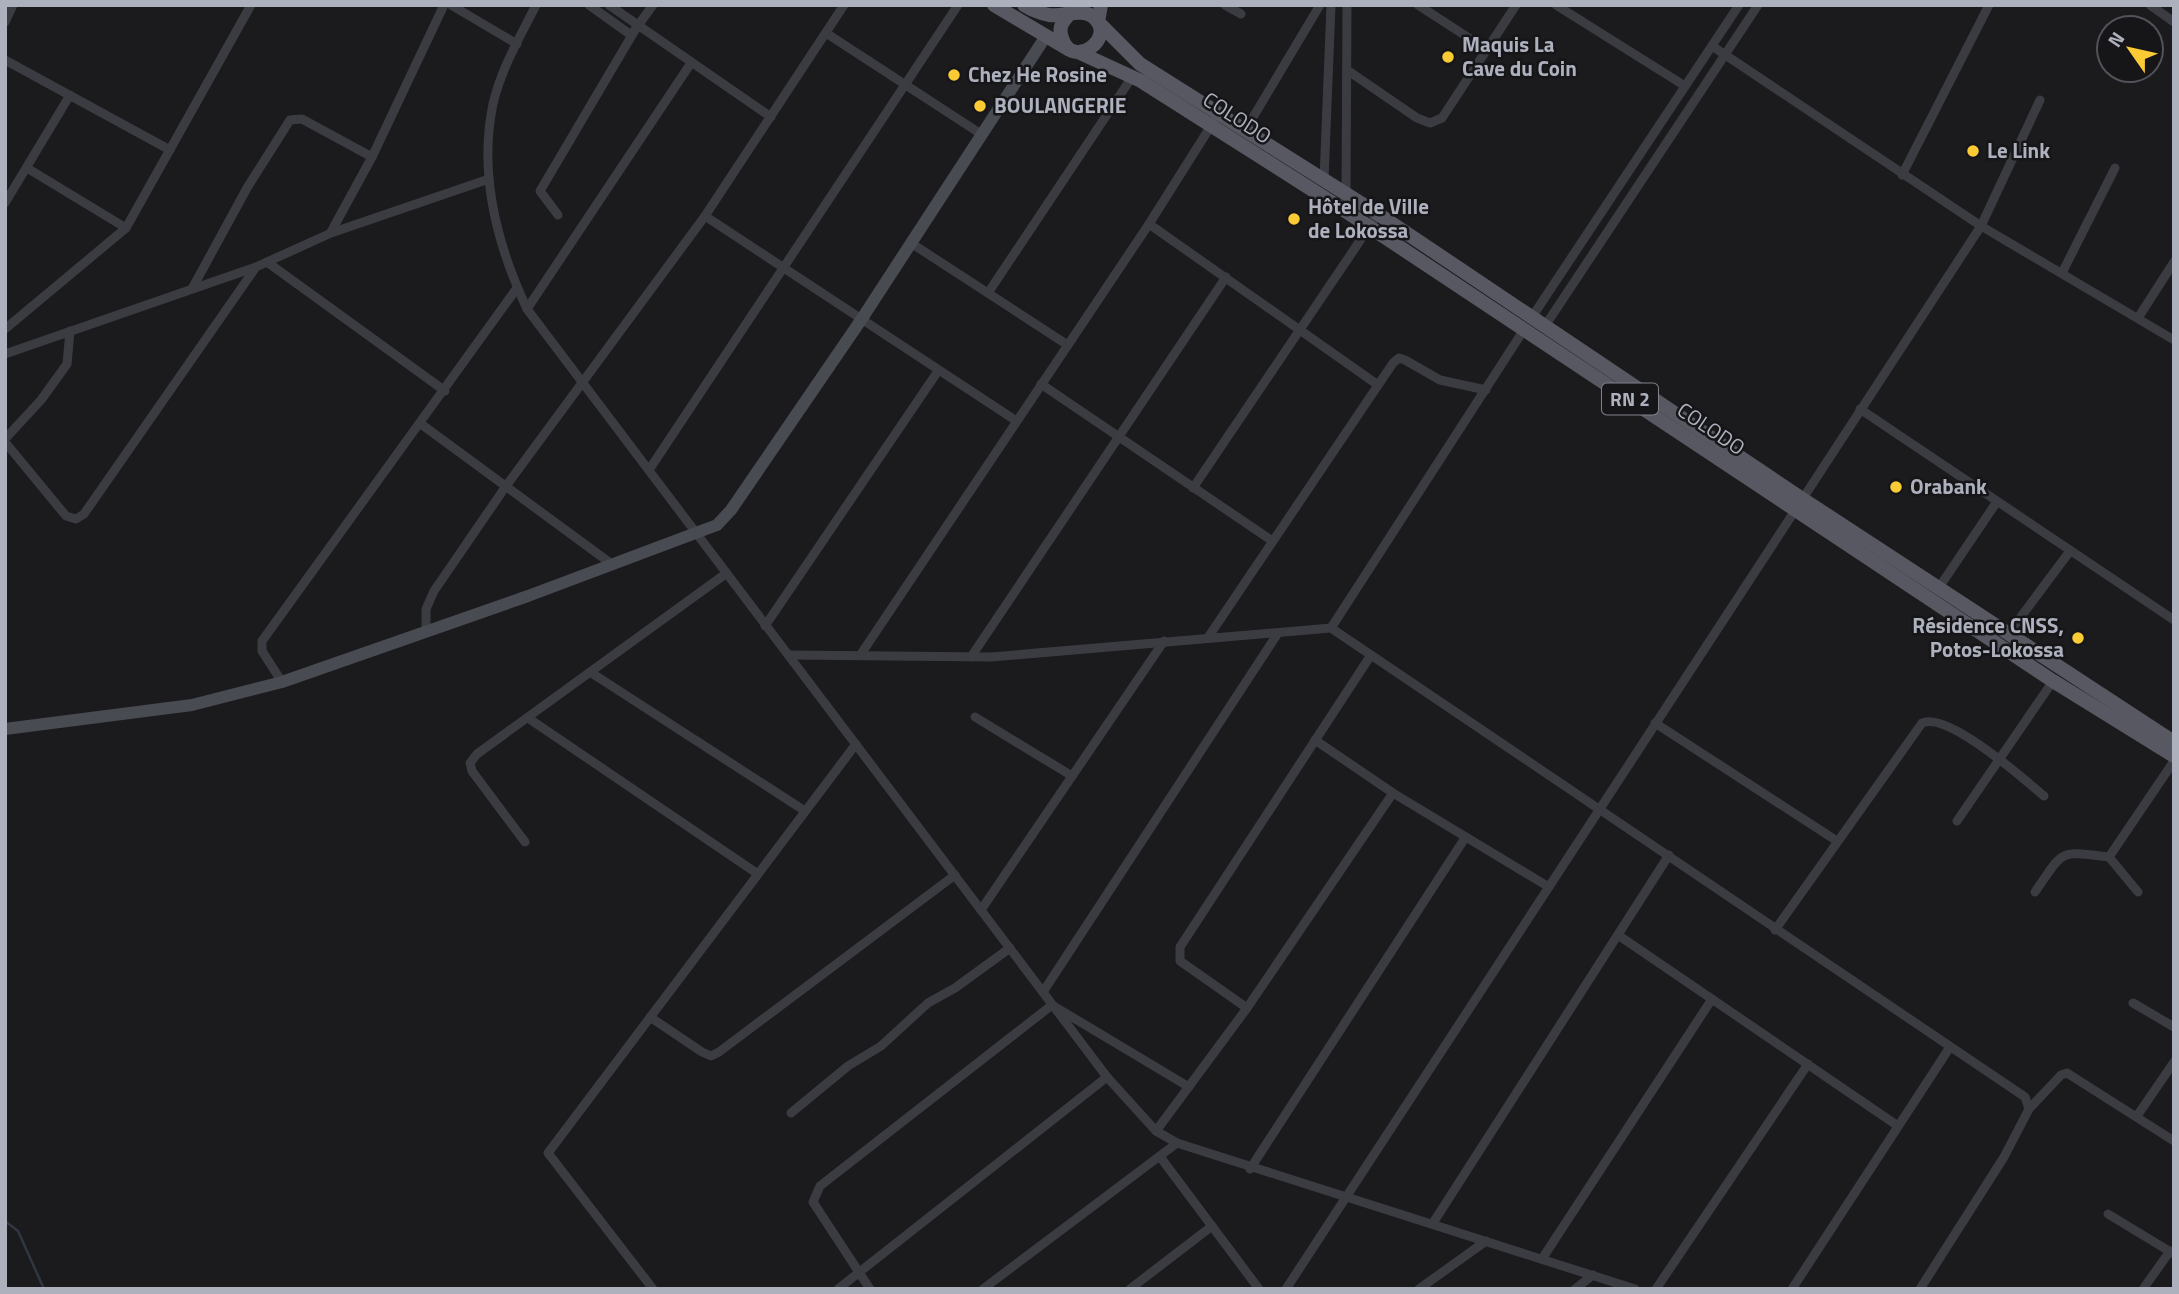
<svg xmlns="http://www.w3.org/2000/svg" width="2179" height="1294" font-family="'Titillium Web',sans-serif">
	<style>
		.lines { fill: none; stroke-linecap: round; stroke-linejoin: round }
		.stream { stroke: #2f3842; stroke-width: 2.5 }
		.street { stroke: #3b3c42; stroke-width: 9 }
		.secondary { stroke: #494b52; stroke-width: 12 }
		.primary { stroke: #575861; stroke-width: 14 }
		.poi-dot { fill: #fbcb35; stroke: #161518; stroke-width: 2.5 }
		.labels { text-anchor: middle; stroke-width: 5; stroke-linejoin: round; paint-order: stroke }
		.shield { fill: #161518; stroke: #80828c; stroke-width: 2 }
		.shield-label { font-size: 19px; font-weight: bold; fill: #adb0bd }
		.poi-label { font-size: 21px; font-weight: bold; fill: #adb0bd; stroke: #161518; text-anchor: start }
		.street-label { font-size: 21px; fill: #adb0bd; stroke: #161518 }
	</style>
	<rect width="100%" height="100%" fill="#1b1a1d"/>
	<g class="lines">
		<polyline class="stream" points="5,1221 18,1231 44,1289"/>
		<g class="street">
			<polyline points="451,5 517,44"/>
			<path d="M536,5C520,37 501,69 493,104C478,175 497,245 527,309L1107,1077L1156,1131L1177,1143L1635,1289"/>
			<polyline points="589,5 631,35 653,5"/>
			<polyline points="609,5 771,117"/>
			<polyline points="1225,5 1241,14"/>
			<polyline points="1418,5 1486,49"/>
			<polyline points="1556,5 1685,86"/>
			<polyline points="2150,5 2174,22"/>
			<polyline points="5,22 13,5"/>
			<polyline points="826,33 981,134"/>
			<polyline points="1712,46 1981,226 2174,340"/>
			<polyline points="5,60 170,150"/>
			<polyline points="1347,70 1417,118 1430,123 1442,118 1516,5"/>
			<polyline points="1246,129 1320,5"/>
			<polyline points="27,168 126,228"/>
			<polyline points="1902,175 1989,5"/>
			<polyline points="1324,180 1331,5"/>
			<polyline points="1346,195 1347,5"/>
			<polyline points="5,203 70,95"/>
			<polyline points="558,215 540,191 638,25"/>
			<polyline points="705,216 1015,420"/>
			<polyline points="1149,224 1378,385"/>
			<polyline points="331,232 372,157 444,5"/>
			<polyline points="911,243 1066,344"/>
			<polyline points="267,262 445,391"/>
			<polyline points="2062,273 2115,168"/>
			<polyline points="193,287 247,188 290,120 302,119 372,157"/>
			<polyline points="988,293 1132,77"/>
			<polyline points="527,309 691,63"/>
			<polyline points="1532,317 1739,5"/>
			<polyline points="2138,318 2174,262"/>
			<polyline points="1545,326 1758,5"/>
			<polyline points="5,329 126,228 251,5"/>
			<polyline points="5,354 256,267 331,233 489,179"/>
			<polyline points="1041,384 1271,540"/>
			<polyline points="1860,409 2174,620"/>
			<polyline points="421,424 613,565"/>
			<polyline points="5,439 41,400 67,364 70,331"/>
			<polyline points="5,442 66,516 76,519 84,514 256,267"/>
			<polyline points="649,470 958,5"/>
			<polyline points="1193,488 1378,214"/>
			<polyline points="1938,589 1996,503"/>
			<polyline points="765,626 938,371"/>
			<polyline points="1331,628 1525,328"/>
			<polyline points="426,631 426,609 434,591 506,486 705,216 844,5"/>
			<polyline points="2008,634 2070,551"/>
			<polyline points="1209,636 1393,363 1399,358 1405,360 1440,380 1486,390"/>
			<polyline points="861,654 1149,224 1214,121"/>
			<polyline points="789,655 991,657 1331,628 2025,1097 2029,1109"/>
			<polyline points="971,657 1226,277"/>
			<polyline points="590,672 805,811"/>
			<polyline points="282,682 262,651 262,641 517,288"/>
			<polyline points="975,717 1072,776"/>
			<polyline points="528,718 758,874"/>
			<polyline points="1655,723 1837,841"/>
			<polyline points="1315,740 1393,793 1549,887"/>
			<polyline points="1957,821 2053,681"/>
			<polyline points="525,842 472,771 470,763 477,754 724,575"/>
			<path d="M2035,892C2065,849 2057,851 2109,857"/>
			<polyline points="2138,892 2109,857 2174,761"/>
			<polyline points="981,910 1164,641"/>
			<path d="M1775,930L1922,723C1947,711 2024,779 2044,796"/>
			<polyline points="1618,935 1898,1126"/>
			<polyline points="1043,992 1278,633"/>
			<polyline points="2133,1003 2174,1027"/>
			<polyline points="1247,1008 1180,961 1180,947 1371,655"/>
			<polyline points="650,1017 702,1052 711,1056 719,1052 955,875"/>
			<polyline points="791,1113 848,1066 881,1046 928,1003 955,988 1010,948"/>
			<polyline points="2137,1116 2174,1062"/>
			<polyline points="1156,1131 1247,1008 1393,793"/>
			<polyline points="1161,1158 1259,1289"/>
			<polyline points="1250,1169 1465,838"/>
			<polyline points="2108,1214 2174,1254"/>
			<polyline points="1433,1223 1669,855"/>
			<polyline points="1542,1259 1712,999"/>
			<polyline points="653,1289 548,1153 856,744"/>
			<polyline points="838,1289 1107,1077"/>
			<polyline points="870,1289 813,1202 820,1186 1052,1005 1189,1087"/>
			<polyline points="983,1289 1177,1143"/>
			<polyline points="1130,1289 1212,1226"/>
			<polyline points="1286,1289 1981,226 2040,100"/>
			<polyline points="1419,1289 1486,1241"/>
			<polyline points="1575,1289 1593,1275"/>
			<polyline points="1656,1289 1808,1064"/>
			<polyline points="1792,1289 1950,1047"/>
			<polyline points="1920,1289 2004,1157 2029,1109 2061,1075 2067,1073 2174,1141"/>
			<polyline points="2143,1289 2170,1251"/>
		</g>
		<polyline class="secondary" points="5,729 192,705 282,682 528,596 717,525 731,510 861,320 1046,36"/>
		<g class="primary">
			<polyline points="994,5 1068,49"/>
			<path d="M1024,5C1032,10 1040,13 1049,15C1063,17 1081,8 1092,16C1120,36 1072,72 1062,38C1060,33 1060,27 1063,22C1067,16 1073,11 1077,5"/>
			<polyline points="1101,5 1098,22 1140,64 1378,214 1801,498 2174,742"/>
			<polyline points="1080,53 1141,81 1347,212 2053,681 2174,756"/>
		</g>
	</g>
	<g class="poi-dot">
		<circle cx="1448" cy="57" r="7"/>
		<circle cx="954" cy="75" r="7"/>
		<circle cx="980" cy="106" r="7"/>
		<circle cx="1973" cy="151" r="7"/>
		<circle cx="1294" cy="219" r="7"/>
		<circle cx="1896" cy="487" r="7"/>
		<circle cx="2078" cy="638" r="7"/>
	</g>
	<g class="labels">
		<rect class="shield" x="1602" y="383.5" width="56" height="31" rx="5"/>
		<g class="shield-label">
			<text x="1630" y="406">RN 2</text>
		</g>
		<g class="poi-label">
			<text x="1462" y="52">Maquis La<tspan x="1462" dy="24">Cave du Coin</tspan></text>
			<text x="968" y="82">Chez He Rosine</text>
			<text x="994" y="113">BOULANGERIE</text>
			<text x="1987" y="158">Le Link</text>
			<text x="1308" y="214">Hôtel de Ville<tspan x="1308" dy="24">de Lokossa</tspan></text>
			<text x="1910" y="494">Orabank</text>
			<text x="2064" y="633" text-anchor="end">Résidence CNSS,<tspan x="2064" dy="24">Potos-Lokossa</tspan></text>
		</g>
		<g class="street-label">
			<text transform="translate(1237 118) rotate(33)" y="7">COLODO</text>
			<text transform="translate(1711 429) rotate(34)" y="7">COLODO</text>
		</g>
	</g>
	<rect width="2179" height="1294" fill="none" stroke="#adb0bd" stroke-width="14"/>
	<g transform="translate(2130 49) rotate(304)"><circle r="33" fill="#161518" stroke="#52535a" stroke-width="2"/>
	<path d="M0-5L12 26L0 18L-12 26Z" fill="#fbcb35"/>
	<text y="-10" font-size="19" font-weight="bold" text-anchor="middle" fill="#adb0bd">N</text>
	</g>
</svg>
